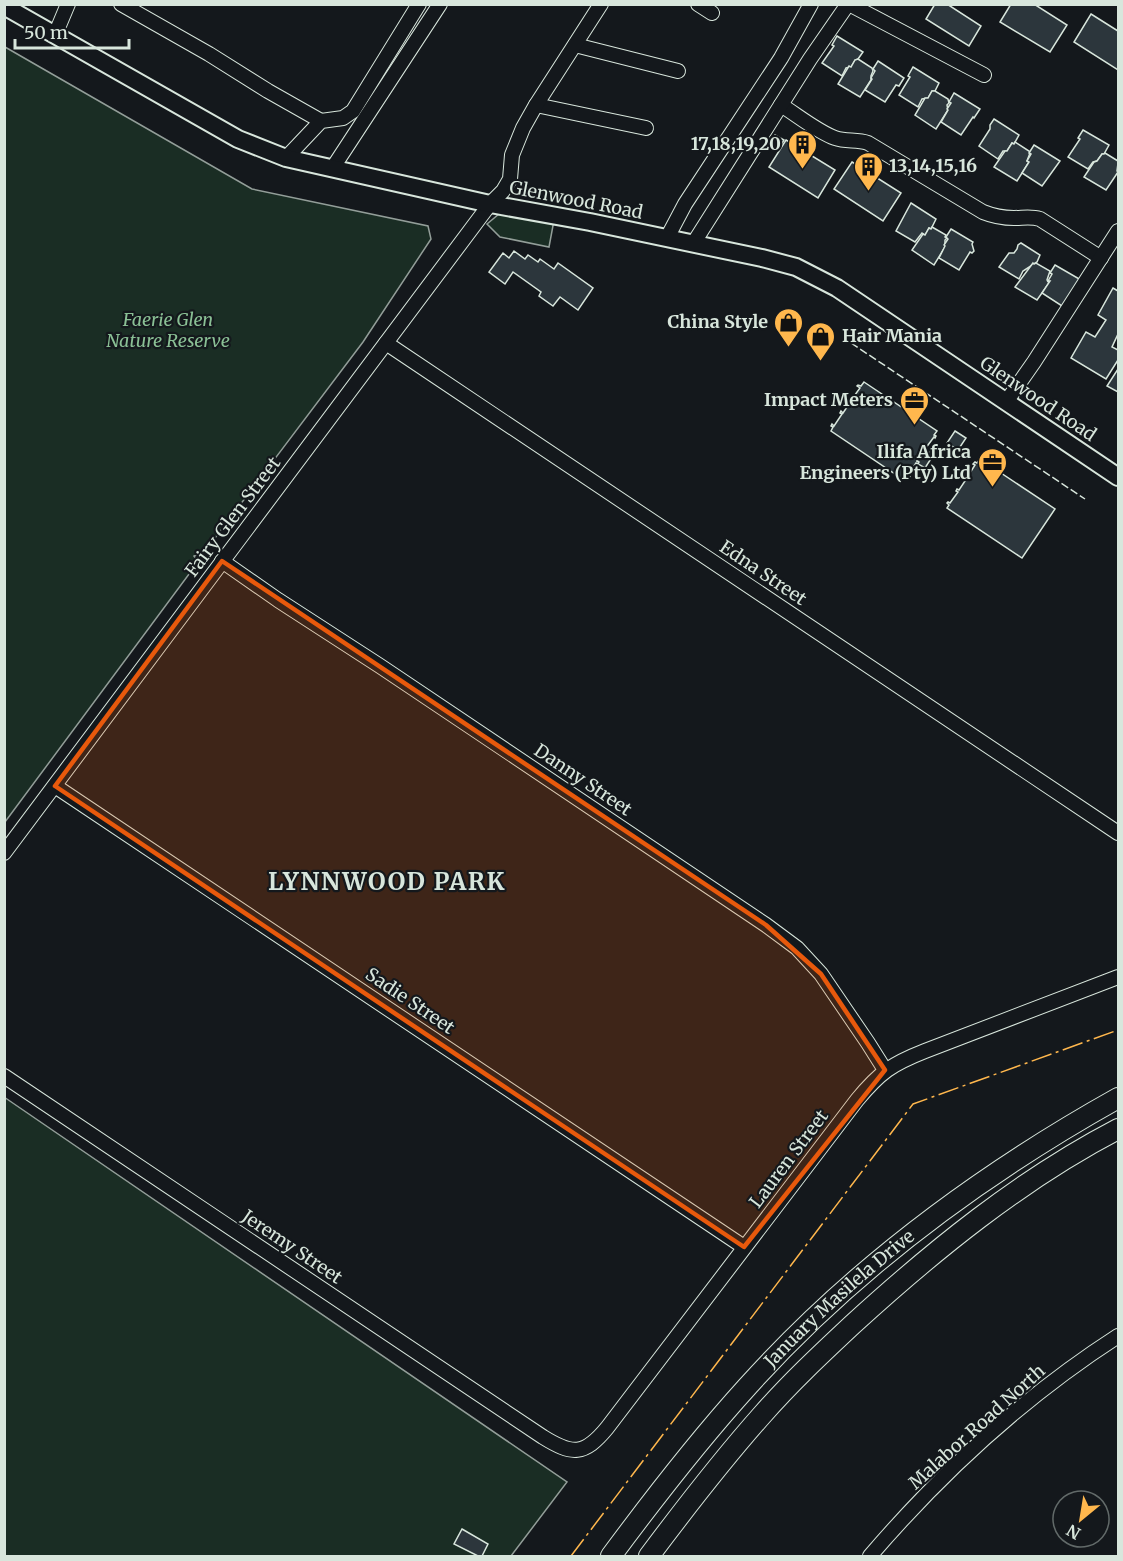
<svg xmlns="http://www.w3.org/2000/svg" width="1123" height="1561" font-family="Merriweather,serif">
	<style>
		.green { fill: #1a2d24; stroke: #939e99; stroke-width: 1.5 }
		.building { fill: #2c363c; stroke: #d8e6dc; stroke-width: 1.5 }
		.lines { fill: none; stroke-linecap: round; stroke-linejoin: round }
		.minor-casing { stroke: #d8e6dc; stroke-width: 16 }
		.tertiary-casing { stroke: #d8e6dc; stroke-width: 20 }
		.secondary-casing { stroke: #d8e6dc; stroke-width: 22 }
		.minor { stroke: #14181c; stroke-width: 14 }
		.tertiary { stroke: #14181c; stroke-width: 16 }
		.secondary { stroke: #14181c; stroke-width: 20 }
		.fence { stroke: #d8e6dc; stroke-width: 1.5; stroke-dasharray: 8 3; stroke-linecap: butt }
		.power { stroke: #ffb74d; stroke-width: 1.5; stroke-dasharray: 21 4.5 3 4.5; stroke-linecap: butt }
		.marked { fill: #e8590c; fill-opacity: 0.2; stroke: #e8590c; stroke-width: 4.5; stroke-linejoin: round }
		.labels { text-anchor: middle; stroke-width: 4.5; stroke-linejoin: round; paint-order: stroke }
		.poi-label { font-size: 18px; font-weight: bold; fill: #d8e6dc; stroke: #14181c; text-anchor: end }
		.street-label { font-size: 18px; fill: #d8e6dc; stroke: #14181c }
		.park-label { font-size: 18px; font-style: italic; fill: #8ac095; stroke: #14181c }
		.district-label { font-size: 24px; font-weight: bold; letter-spacing: 1.5px; fill: #d8e6dc; stroke: #14181c }
	</style>
	<rect width="100%" height="100%" fill="#14181c"/>
	<g class="green">
		<polygon points="5,47 252,189 428,226 431,239 363,342 212,542 209,542 199,554 194,556 198,562 5,822"/>
		<polygon points="499,214 555,215 549,247 500,237 487,224"/>
		<polygon points="4,1097 567,1482 511,1556 5,1556"/>
	</g>
	<g class="building">
		<polygon points="935,4 947,4 981,26 969,46 926,19"/>
		<polygon points="1011,4 1034,4 1067,25 1050,52 1000,22"/>
		<polygon points="1091,14 1118,31 1118,70 1074,42"/>
		<polygon points="837,36 863,52 858,59 855,60 851,67 846,68 842,76 822,63 834,46 832,45"/>
		<polygon points="858,59 872,68 873,71 871,76 871,80 860,97 838,84 849,66 851,67 855,60"/>
		<polygon points="878,61 904,78 899,86 896,85 885,102 865,90 872,79 871,78 875,71 873,69"/>
		<polygon points="913,67 939,83 935,91 932,91 928,98 922,99 918,107 899,95 910,77 908,76"/>
		<polygon points="932,91 935,91 948,99 949,103 947,105 948,110 936,129 915,115 925,98 928,98"/>
		<polygon points="954,93 980,109 974,118 973,117 961,135 941,122 948,110 947,109 951,103 949,102"/>
		<polygon points="994,119 1019,135 1014,144 1012,143 1007,151 1003,151 998,159 979,146 990,129 990,125"/>
		<polygon points="1083,130 1109,145 1104,154 1102,154 1097,161 1093,162 1088,169 1068,157 1080,139 1078,138"/>
		<polygon points="775,135 784,140 779,148 770,143"/>
		<polygon points="786,140 835,170 818,198 769,167"/>
		<polygon points="1015,142 1029,151 1030,153 1027,161 1029,162 1017,181 994,167 1005,151 1007,151 1012,143 1014,144"/>
		<polygon points="1034,145 1060,161 1042,186 1022,173 1029,162 1027,161 1031,154 1029,153"/>
		<polygon points="1105,153 1118,161 1118,163 1117,171 1118,172 1106,190 1084,177 1094,162 1097,161 1102,154 1104,154"/>
		<polygon points="852,162 901,193 883,221 834,189"/>
		<polygon points="911,203 936,219 931,229 929,228 925,235 922,233 915,242 896,231"/>
		<polygon points="932,227 946,235 945,237 947,238 945,240 945,247 934,265 912,250 923,234 925,235 929,228 931,229"/>
		<polygon points="951,229 973,242 972,244 974,251 972,253 970,252 959,270 939,258 945,246 944,245 948,239 946,237"/>
		<polygon points="1021,243 1040,255 1037,262 1023,271 1019,279 999,267 1009,253 1014,253 1017,249 1018,245"/>
		<polygon points="514,251 525,259 528,255 538,262 540,259 554,269 558,263 593,288 578,310 560,297 553,306 539,296 541,292 513,272 505,284 489,272 503,253 509,258"/>
		<polygon points="1033,263 1034,264 1036,263 1050,271 1047,280 1049,283 1037,300 1015,287"/>
		<polygon points="1055,265 1081,280 1062,306 1042,293 1050,281 1048,281 1052,274 1050,273"/>
		<polygon points="1113,288 1118,291 1118,334 1112,347 1118,350 1118,360 1106,379 1071,358 1086,332 1095,337 1106,320 1098,315"/>
		<polygon points="1118,369 1118,392 1107,386"/>
		<polygon points="864,382 937,431 934,435 936,436 935,438 934,437 925,449 927,450 926,451 924,450 917,461 919,462 918,464 916,463 908,475 910,476 909,478 907,477 904,480 831,431 833,427 831,426 832,424 834,426 842,414 840,413 841,411 843,413 851,401 849,400 850,398 852,399 860,388 857,386 858,385 861,386"/>
		<polygon points="955,431 966,438 958,450 947,443"/>
		<polygon points="924,450 934,454 925,468 918,464 919,462 917,461"/>
		<polygon points="980,459 1055,509 1022,558 947,508 949,505 947,503 948,502 950,503 958,492 956,491 957,489 959,490 967,478 965,477 966,475 968,476 975,465 973,464 975,462 977,463"/>
		<polygon points="462,1529 488,1544 482,1556 478,1556 454,1544"/>
	</g>
	<g class="lines">
		<defs>
			<g id="minor">
				<polyline points="121,4 209,54 268,91 321,121"/>
				<polyline points="698,4 712,13"/>
				<polyline points="849,4 984,75"/>
				<polyline points="55,35 68,4"/>
				<polyline points="575,45 678,71"/>
				<polyline points="536,105 646,128"/>
				<path d="M781,105C797,115 818,132 835,138C846,142 857,139 868,143L983,212C993,216 1003,218 1014,218C1023,218 1031,216 1040,219L1101,258"/>
				<polyline points="286,158 321,121 343,118 353,111 419,4"/>
				<polyline points="332,169 440,4"/>
				<polyline points="667,238 685,204 781,58 811,4"/>
				<polyline points="693,244 810,59 848,4"/>
				<polyline points="386,343 1118,833"/>
				<polyline points="1006,402 1034,362 1118,231"/>
				<polyline points="222,561 278,600 380,666 766,925 797,948 821,974 868,1043 885,1070"/>
				<polyline points="55,786 744,1247"/>
				<polyline points="4,853 490,204 503,191 510,179 512,155 523,128 536,105 601,4"/>
				<path d="M4,1076L543,1437C572,1455 584,1456 607,1428L857,1100C880,1072 892,1064 925,1051L1118,977"/>
				<path d="M870,1556C942,1472 1025,1396 1118,1336"/>
			</g>
			<polyline id="tertiary" points="4,6 238,139 286,158 490,204 590,222 762,258 796,267 837,288 1118,477"/>
			<g id="secondary">
				<path id="s1" d="M611,1556C654,1498 698,1441 747,1387C852,1270 982,1174 1118,1098"/>
				<path d="M649,1556C685,1508 722,1460 762,1415C790,1383 821,1354 852,1325C933,1251 1020,1180 1118,1129"/>
			</g>
		</defs>
		<use href="#minor" class="minor-casing"/>
		<use href="#tertiary" class="tertiary-casing"/>
		<use href="#secondary" class="secondary-casing"/>
		<use href="#minor" class="minor"/>
		<use href="#tertiary" class="tertiary"/>
		<use href="#secondary" class="secondary"/>
		<polyline class="fence" points="851,343 1085,499"/>
		<polyline class="power" points="571,1556 913,1104 1118,1030"/>
	</g>
	<path class="marked" d="M222,561L766,925L821,974L885,1070L744,1247L55,786Z"/>
	<defs>
		<symbol id="building-pin" viewBox="-11 -11 22 30"><path d="M0 17L-7.5 6A9.5 9.5 0 1 1 7.5 6Z" fill="#ffb74d" stroke="#14181c"/><path d="M-4-6H4V6H1V3H-1V6H-4ZM-2.5-4.3h1.7v1.8h-1.7ZM.8-4.3h1.7v1.8H.8ZM-2.5-1h1.7V.8h-1.7ZM.8-1h1.7V.8H.8Z" fill="#111"/></symbol>
		<symbol id="shop-pin" viewBox="-11 -11 22 30"><path d="M0 17L-7.5 6A9.5 9.5 0 1 1 7.5 6Z" fill="#ffb74d" stroke="#14181c"/><path d="M-5-2.5h2.3a2.7 3.5 0 0 1 5.4 0H5L5.5 6h-11ZM-1.5-2.5h3a1.5 2.3 0 0 0-3 0Z" fill="#111"/></symbol>
		<symbol id="office-pin" viewBox="-11 -11 22 30"><path d="M0 17L-7.5 6A9.5 9.5 0 1 1 7.5 6Z" fill="#ffb74d" stroke="#14181c"/><path d="M-6-3h4V-5.5h4V-3h4V5H-6ZM-1-4.5V-3h2v-1.5ZM-6 0V1H6V0Z" fill="#111"/></symbol>
	</defs>
	<g fill-rule="evenodd">
		<use href="#building-pin" x="786" y="128" width="33" height="45"/>
		<use href="#building-pin" x="852" y="150" width="33" height="45"/>
		<use href="#shop-pin" x="772" y="306" width="33" height="45"/>
		<use href="#shop-pin" x="804" y="320" width="33" height="45"/>
		<use href="#office-pin" x="898" y="384" width="33" height="45"/>
		<use href="#office-pin" x="976" y="446" width="33" height="45"/>
	</g>
	<g class="labels">
		<g class="poi-label">
			<text x="781" y="150">17,18,19,20</text>
			<text x="889" y="172" text-anchor="start">13,14,15,16</text>
			<text x="768" y="328">China Style</text>
			<text x="842" y="342" text-anchor="start">Hair Mania</text>
			<text x="893" y="406">Impact Meters</text>
			<text x="971" y="458">Ilifa Africa<tspan x="971" dy="21">Engineers (Pty) Ltd</tspan></text>
		</g>
		<g class="street-label">
			<text transform="translate(576 200) rotate(11)" y="6">Glenwood Road</text>
			<text transform="translate(1038 399) rotate(34)" y="6">Glenwood Road</text>
			<text transform="translate(233 517) rotate(-53)" y="6">Fairy Glen Street</text>
			<text transform="translate(763 573) rotate(34)" y="6">Edna Street</text>
			<text transform="translate(583 780) rotate(34)" y="6">Danny Street</text>
			<text transform="translate(410 1001) rotate(34)" y="6">Sadie Street</text>
			<text transform="translate(789 1159) rotate(-53)" y="6">Lauren Street</text>
			<text transform="translate(292 1247) rotate(34)" y="6">Jeremy Street</text>
			<text dy="6" stroke="none"><textPath href="#s1" startOffset="345">January Masilela Drive</textPath></text>
			<text transform="translate(977 1427) rotate(-42)" y="6">Malabor Road North</text>
		</g>
		<g class="park-label">
			<text x="168" y="326">Faerie Glen<tspan x="168" dy="21">Nature Reserve</tspan></text>
		</g>
		<g class="district-label">
			<text x="387" y="890">LYNNWOOD PARK</text>
		</g>
	</g>
	<rect width="1123" height="1561" fill="none" stroke="#d8e6dc" stroke-width="12"/>
	<g transform="translate(1081 1519) rotate(210)"><circle r="28" fill="#14181c" stroke="#626a69" stroke-width="1.5"/>
	<path d="M0-4.5L10 22L0 15L-10 22Z" fill="#ffb74d"/>
	<text y="-9" font-size="16" font-weight="bold" text-anchor="middle" fill="#d8e6dc">N</text>
	</g>
	<path d="M15 39v9h114v-9" fill="none" stroke="#d8e6dc" stroke-width="3"/>
	<text x="24" y="39" font-size="18" fill="#d8e6dc" stroke="#14181c" stroke-width="4.5" paint-order="stroke">50 m</text>
</svg>
